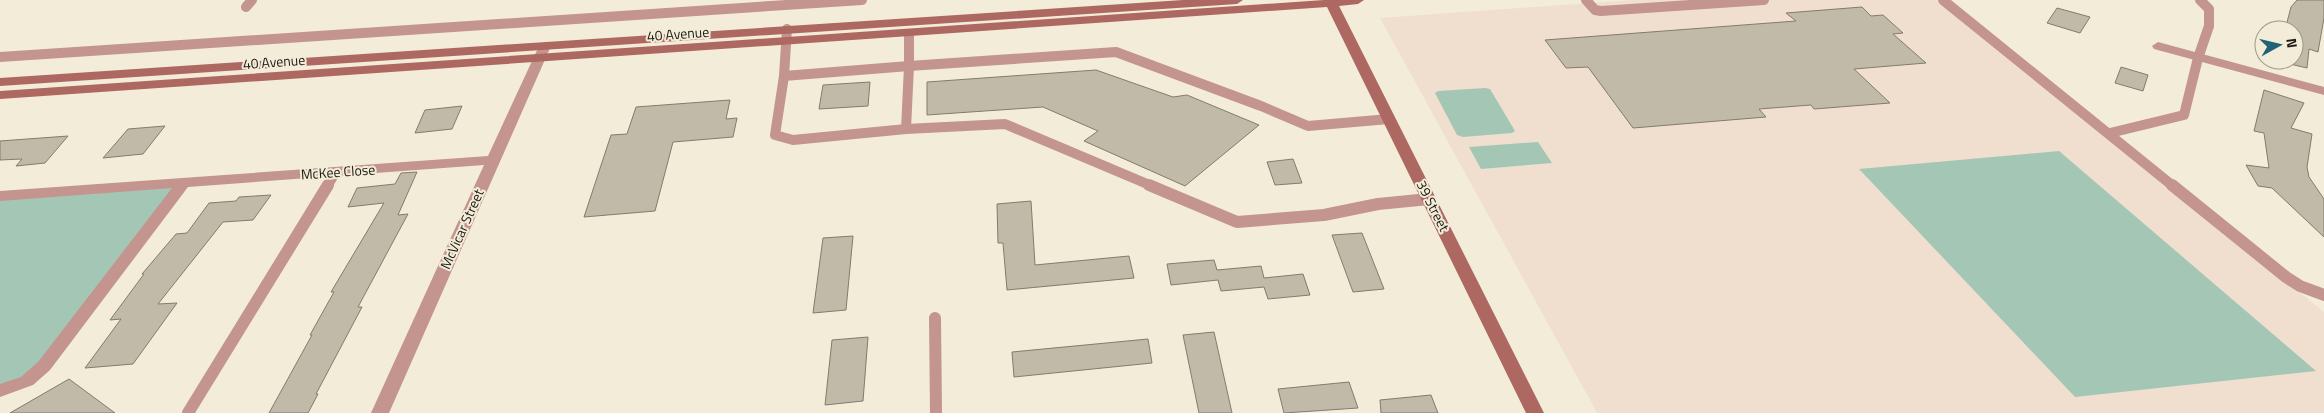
<svg xmlns="http://www.w3.org/2000/svg" width="2324" height="413" font-family="'Titillium Web',sans-serif">
	<style>
		.education { fill: #f0dfce }
		.green { fill: #a4c7b5 }
		.building { fill: #c1baa8; stroke: #827c6b }
		.lines { fill: none; stroke-linecap: round; stroke-linejoin: round }
		.lane-far1 { stroke: #c4948e; stroke-width: 10 }
		.lane { stroke: #c4948e; stroke-width: 12 }
		.street { fill: #c4948e; fill-rule: evenodd }
		.secondary { fill: #ad6861; fill-rule: evenodd }
		.labels { text-anchor: middle; stroke-width: 4; stroke-linejoin: round; paint-order: stroke }
		.street-label { font-size: 14px; fill: #1c1a13; stroke: #f3ecd9 }
	</style>
	<rect width="100%" height="100%" fill="#f3ecd9"/>
	<polygon class="education" points="1632,0 1936,0 2324,312 2324,413 1597,413 1380,18"/>
	<g class="green">
		<polygon points="1485,88 1490,89 1515,131 1512,133 1463,137 1457,135 1435,93 1438,91"/>
		<polygon points="1538,142 1552,163 1481,169 1469,147"/>
		<polygon points="2059,151 2316,371 2075,397 1859,169"/>
		<polygon points="183,183 44,366 0,391 0,196"/>
	</g>
	<g class="building">
		<polygon points="2297,0 2324,0 2324,18 2318,52 2309,49 2307,68 2277,61 2294,60 2294,30 2285,30 2291,7"/>
		<polygon points="1862,7 1871,16 1883,15 1903,33 1893,34 1926,63 1854,69 1890,103 1814,109 1811,105 1759,109 1766,117 1633,128 1588,67 1566,68 1545,40 1796,21 1786,13"/>
		<polygon points="2057,8 2090,17 2080,33 2047,23"/>
		<polygon points="2121,67 2148,75 2143,91 2115,83"/>
		<polygon points="1096,70 1173,97 1187,95 1259,125 1185,186 1084,141 1098,131 1043,107 927,115 927,82"/>
		<polygon points="870,82 868,106 819,109 823,85"/>
		<polygon points="2264,90 2304,103 2291,128 2312,134 2307,167 2309,177 2324,199 2324,237 2272,188 2258,186 2246,165 2269,168 2264,133 2254,131"/>
		<polygon points="730,100 726,119 737,118 733,137 673,142 655,211 584,217 611,135 627,134 636,107"/>
		<polygon points="462,106 452,129 415,133 425,110"/>
		<polygon points="165,126 143,154 103,158 128,129"/>
		<polygon points="68,136 45,163 16,166 22,159 0,160 0,141"/>
		<polygon points="1293,159 1302,183 1275,185 1267,162"/>
		<polygon points="417,172 398,215 408,214 358,307 362,307 316,394 318,394 308,413 269,413 312,335 310,335 334,292 331,292 384,203 348,207 357,188 395,184 401,173"/>
		<polygon points="271,195 253,220 223,222 158,304 177,303 133,364 85,368 121,319 110,320 144,274 142,274 176,234 187,233 209,203 236,201 239,197"/>
		<polygon points="1031,201 1035,265 1129,256 1134,278 1007,290 1003,243 998,243 997,204"/>
		<polygon points="1362,233 1384,289 1353,292 1332,235"/>
		<polygon points="853,236 846,310 813,313 823,238"/>
		<polygon points="1214,260 1217,270 1261,266 1264,278 1303,274 1310,295 1268,299 1264,287 1221,291 1218,280 1171,285 1167,264"/>
		<polygon points="1214,332 1232,413 1199,413 1183,335"/>
		<polygon points="868,337 863,401 825,405 832,340"/>
		<polygon points="1148,339 1152,363 1014,377 1012,352"/>
		<polygon points="69,379 115,413 10,413"/>
		<polygon points="1349,382 1358,408 1284,413 1278,389"/>
		<polygon points="1431,395 1438,413 1381,413 1380,400"/>
	</g>
	<g class="lines">
		<g class="lane-far1">
			<polyline points="1586,0 1595,10 1601,11 1764,0"/>
			<polyline points="1943,0 2173,186"/>
			<polyline points="246,7 252,0"/>
			<polyline points="909,34 909,66 1116,52 1261,106 1308,126 1389,119"/>
			<polyline points="0,57 862,0"/>
			<polygon points="909,66 906,129 793,140 775,135 784,76"/>
			<polyline points="784,76 787,29"/>
			<polyline points="906,129 1005,124 1152,186"/>
			<polyline points="2110,133 2184,115 2198,58 2209,26 2209,9 2200,0"/>
			<polyline points="327,186 336,172"/>
		</g>
		<g class="lane">
			<polyline points="1149,185 1237,222 1324,215 1378,204 1429,199"/>
			<polyline points="2172,185 2286,277 2300,286 2324,295"/>
			<polyline points="935,318 936,413"/>
			<polyline points="188,413 328,185"/>
		</g>
		<g class="street">
			<polygon points="545,42 551,46 389,413 371,413 484,165 188,187 50,370 33,385 0,397 0,384 21,377 38,362 172,188 0,201 0,191 488,156 539,46"/>
			<polygon points="2158,42 2324,87 2324,95 2154,49 2152,46"/>
		</g>
		<g class="secondary">
			<polygon points="1183,0 1243,0 1237,4 0,86 0,78"/>
			<polygon points="1324,0 1364,0 1358,4 1339,6 1544,413 1526,413 1327,7 0,99 0,91"/>
		</g>
	</g>
	<g class="labels">
		<g class="street-label">
			<text transform="translate(678 34) rotate(-4)" y="5">40 Avenue</text>
			<text transform="translate(274 62) rotate(-4)" y="5">40 Avenue</text>
			<text transform="translate(338 172) rotate(-4)" y="5">McKee Close</text>
			<text transform="translate(1433 206) rotate(63)" y="5">39 Street</text>
			<text transform="translate(462 229) rotate(-66)" y="5">McVicar Street</text>
		</g>
	</g>
	<g transform="translate(2279 45) rotate(82)"><circle r="24" fill="#f3ecd9" stroke="#9d988a"/>
	<path d="M0-4L9 19L0 12L-9 19Z" fill="#226277"/>
	<text y="-8" font-size="14" font-weight="bold" text-anchor="middle" fill="#1c1a13">N</text>
	</g>
</svg>
